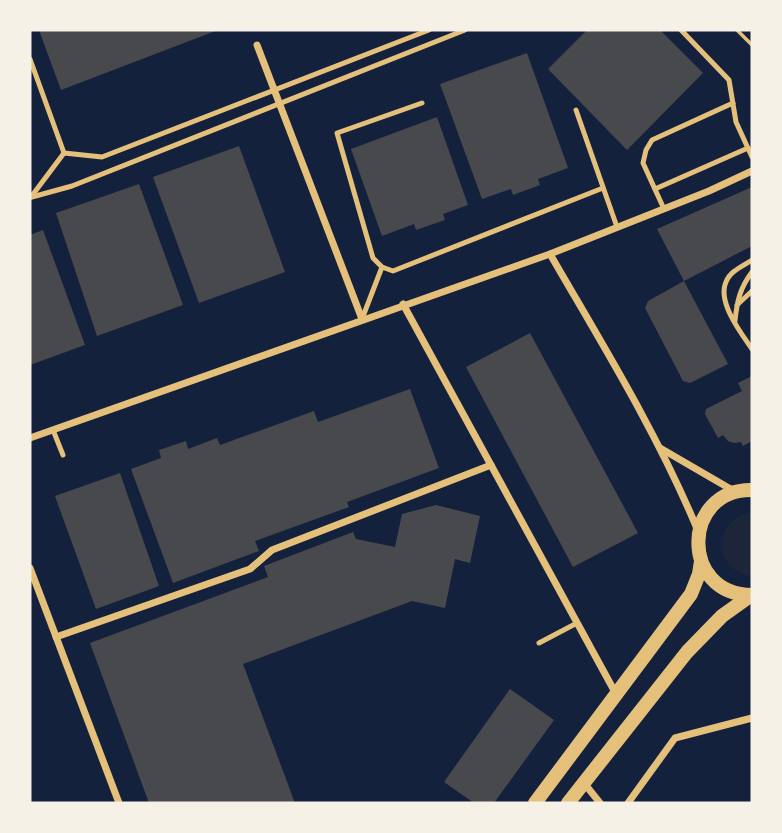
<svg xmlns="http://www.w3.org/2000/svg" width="782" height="833" font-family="Quicksand,sans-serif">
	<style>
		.green { fill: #1d2539 }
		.building { fill: #48494c }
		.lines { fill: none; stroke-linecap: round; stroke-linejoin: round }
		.path { stroke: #e5c07b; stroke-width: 3.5 }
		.service { stroke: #e5c07b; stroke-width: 5 }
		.minor { stroke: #e5c07b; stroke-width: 7 }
		.secondary { stroke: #e5c07b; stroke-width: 14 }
	</style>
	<rect width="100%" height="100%" fill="#14213d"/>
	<path class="green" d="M752,513V576C712,571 712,518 752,513Z"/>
	<g class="building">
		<polygon points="39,30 218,30 61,90"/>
		<polygon points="587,30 660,30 703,73 627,150 548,69"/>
		<polygon points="527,53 568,168 538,179 540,185 521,192 513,195 511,189 482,199 440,84"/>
		<polygon points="437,117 468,205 443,214 445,220 416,230 414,224 382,236 351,149"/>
		<polygon points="239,146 285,272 199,303 153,177"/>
		<polygon points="139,184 183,305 97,336 56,213"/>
		<polygon points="752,187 752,246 684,281 728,364 690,383 683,381 645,308 648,301 684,281 657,229"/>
		<polygon points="43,230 85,345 30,365 30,235"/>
		<polygon points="530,333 638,533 573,567 466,367"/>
		<polygon points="752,376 752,441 743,446 741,442 734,443 728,441 723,435 718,438 705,414 706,409 742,391 738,383"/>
		<polygon points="410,389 439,468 347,502 349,507 255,541 259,551 173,583 131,469 161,458 159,450 186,441 188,449 217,438 220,445 314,411 318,422"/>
		<polygon points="120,473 159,586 96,609 55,496"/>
		<polygon points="436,505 480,516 470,563 455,559 445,608 412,601 243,664 295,803 149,803 90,643 268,577 264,566 353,532 356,539 395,547 402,514"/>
		<polygon points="510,689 554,720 494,803 474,803 444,782"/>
	</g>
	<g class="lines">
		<polyline class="path" points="737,30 752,45"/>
		<g class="service">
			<polyline points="681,30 729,80 736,122 752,157"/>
			<polyline points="30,59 64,153"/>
			<polyline points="422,103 337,133 373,258 382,267 393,271 603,188"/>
			<polyline points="576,110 617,227"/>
			<polyline points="64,153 102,157 429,30"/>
			<polyline points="655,189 748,148"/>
			<polyline points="31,197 64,153"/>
			<polyline points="32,197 72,186 465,30"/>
			<polyline points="664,209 643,163 646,150 652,140 733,103"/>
			<path d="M752,260C743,266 730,271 726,282C717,302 741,333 752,349"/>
			<polyline points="737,305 752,291"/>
			<polyline points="362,319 382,267"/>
			<path d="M735,321C737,301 740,288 752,272"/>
			<polyline points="53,430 63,455"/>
			<polyline points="539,643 577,623"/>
		</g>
		<g class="minor">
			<polyline points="257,45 362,319"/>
			<path d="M550,254C602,344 658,434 698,531"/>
			<polyline points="403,304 616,694"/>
			<polyline points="30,438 550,254 709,191 752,171"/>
			<polyline points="660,448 734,491"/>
			<polyline points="30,568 119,803"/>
			<polyline points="56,637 250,569 272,550 491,465"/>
			<polyline points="584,783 600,803"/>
			<polyline points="628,803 675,738 752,718"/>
		</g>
		<g class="secondary">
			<path d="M752,490C681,489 680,595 752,595"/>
			<polyline points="535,803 691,594 699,574 701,561"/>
			<polyline points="568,803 687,652 722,616 750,596"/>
		</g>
	</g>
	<rect width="782" height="833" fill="none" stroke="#f6f1e7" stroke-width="63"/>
</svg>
